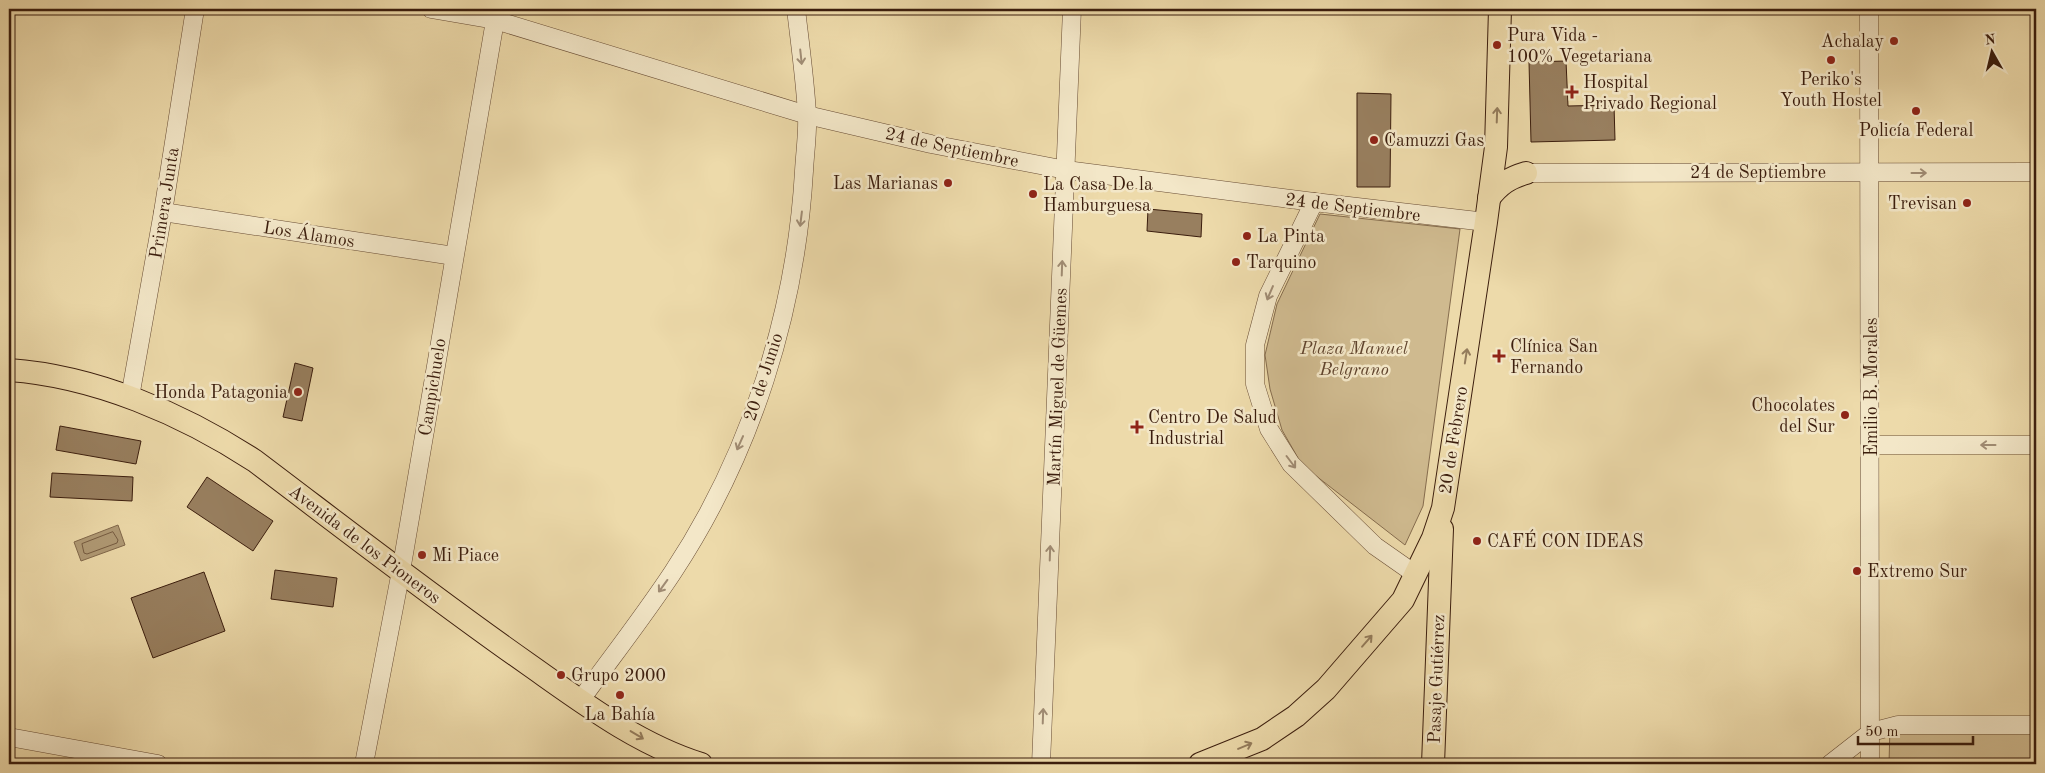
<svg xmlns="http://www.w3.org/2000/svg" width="2045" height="773" font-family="'Old Standard TT',serif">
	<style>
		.green { fill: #cfba8f; stroke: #856c4e }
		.water { fill: #b09a75; stroke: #81684b }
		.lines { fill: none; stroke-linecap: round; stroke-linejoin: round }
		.shore { stroke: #765c41; stroke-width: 1 }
		.building { fill: #987f5f; stroke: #3b1d0d }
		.minor-casing { stroke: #684c34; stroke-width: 19 }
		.major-casing { stroke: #3b1d0d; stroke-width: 24 }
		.minor { stroke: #f3e7c8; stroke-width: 18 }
		.major { stroke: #eddaaa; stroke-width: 22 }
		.oneway { stroke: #a08c74 }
		.oneway2 { stroke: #947c5c }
		.poi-dot { fill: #8f2418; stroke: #f3e7c8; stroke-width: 2 }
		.labels { text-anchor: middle; stroke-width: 5; stroke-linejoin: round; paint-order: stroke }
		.poi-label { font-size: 18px; fill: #3b1d0d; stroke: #f3e7c8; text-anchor: start }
		.street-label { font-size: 18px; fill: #3b1d0d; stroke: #f3e7c8 }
		.park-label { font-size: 18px; font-style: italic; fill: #60442e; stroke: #f3e7c8 }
	</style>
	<rect width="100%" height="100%" fill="#eddaaa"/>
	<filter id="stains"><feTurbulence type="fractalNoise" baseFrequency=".004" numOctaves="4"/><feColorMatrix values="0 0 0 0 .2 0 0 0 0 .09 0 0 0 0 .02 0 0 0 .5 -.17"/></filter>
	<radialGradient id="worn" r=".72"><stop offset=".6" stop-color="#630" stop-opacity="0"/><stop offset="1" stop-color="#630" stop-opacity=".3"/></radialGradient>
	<g class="green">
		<polygon points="1320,214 1460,229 1423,506 1405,545 1302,465 1282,430 1270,389 1265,355 1277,304"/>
		<polygon points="1890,726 2036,727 2036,764 1889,764"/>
	</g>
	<polygon class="water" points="118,525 125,545 81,561 74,542"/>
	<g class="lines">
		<polygon class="shore" points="113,532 118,540 117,543 87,554 84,553 82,544"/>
	</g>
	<g class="building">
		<polygon points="1566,61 1568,106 1614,105 1615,140 1531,142 1529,62"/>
		<polygon points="1357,93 1391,94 1390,187 1357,187"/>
		<polygon points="1148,209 1202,214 1201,237 1147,231"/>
		<polygon points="295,363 313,368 302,421 283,417"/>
		<polygon points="60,426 141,441 136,464 56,450"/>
		<polygon points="52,473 133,477 132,501 50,497"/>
		<polygon points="207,477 273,521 253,551 187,507"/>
		<polygon points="275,570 337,578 333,607 271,599"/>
		<polygon points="204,572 225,631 153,658 131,598"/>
	</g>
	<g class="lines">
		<defs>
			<g id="minor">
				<polyline points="431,9 495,20 807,115 931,144 1066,170 1314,202 1486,222"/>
				<polyline points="1869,9 1870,764"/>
				<polyline points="1526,173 2036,172"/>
				<polyline points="1314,202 1268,296 1255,345 1255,384 1269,429 1291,464 1375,546 1415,574"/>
				<polyline points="163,212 454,256"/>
				<polyline points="130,397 163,212 195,9"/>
				<polyline points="1871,445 2036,445"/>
				<path d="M580,701C611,658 644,616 673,572C751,454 796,312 804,171C805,152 808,133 807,114C805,79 800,44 796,9"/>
				<polyline points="9,737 158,764"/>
				<polyline points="364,764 401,571 497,9"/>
				<polyline points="1041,764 1072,9"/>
				<polyline points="1830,764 1871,732 1898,725 2036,725"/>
			</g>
			<g id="major">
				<path d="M1489,198C1500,184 1509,178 1526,173"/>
				<path d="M9,370C95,376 183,414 255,461C345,529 435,599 528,664C582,702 637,744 701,764"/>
				<polyline points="1200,764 1262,739 1296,716 1326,689 1403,600 1433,538 1443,508 1486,222 1496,147 1500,9"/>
				<polyline points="1433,764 1442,529"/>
			</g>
		</defs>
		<use href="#minor" class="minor-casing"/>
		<use href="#major" class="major-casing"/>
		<use href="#minor" class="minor"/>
		<use href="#major" class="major"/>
	</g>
	<defs><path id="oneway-shaft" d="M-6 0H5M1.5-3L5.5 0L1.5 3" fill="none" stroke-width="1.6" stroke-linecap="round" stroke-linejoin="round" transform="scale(1.25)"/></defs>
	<g class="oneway">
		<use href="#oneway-shaft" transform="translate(801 57) rotate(84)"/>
		<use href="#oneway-shaft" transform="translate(1919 173)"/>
		<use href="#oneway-shaft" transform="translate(801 219) rotate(97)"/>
		<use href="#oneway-shaft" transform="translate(1062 268) rotate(-88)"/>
		<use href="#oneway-shaft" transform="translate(1270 293) rotate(113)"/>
		<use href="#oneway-shaft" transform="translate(740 443) rotate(114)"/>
		<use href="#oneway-shaft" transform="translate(1988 445) rotate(-180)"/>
		<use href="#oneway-shaft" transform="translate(1291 462) rotate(53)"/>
		<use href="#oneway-shaft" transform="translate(1050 553) rotate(-88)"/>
		<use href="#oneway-shaft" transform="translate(663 586) rotate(126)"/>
		<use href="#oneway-shaft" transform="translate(1043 716) rotate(-88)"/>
	</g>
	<g class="oneway2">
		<use href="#oneway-shaft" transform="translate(1497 115) rotate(-88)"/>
		<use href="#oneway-shaft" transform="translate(1466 356) rotate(-81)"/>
		<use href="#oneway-shaft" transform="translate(1367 641) rotate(-49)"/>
		<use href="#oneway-shaft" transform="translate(637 735) rotate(31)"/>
		<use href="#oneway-shaft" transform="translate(1245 746) rotate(-23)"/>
	</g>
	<g class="poi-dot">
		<circle cx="1894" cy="41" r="5"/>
		<circle cx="1497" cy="45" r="5"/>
		<circle cx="1831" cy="60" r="5"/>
		<path d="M1569.5 84.5h5v5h5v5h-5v5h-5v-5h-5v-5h5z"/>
		<circle cx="1916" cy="111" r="5"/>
		<circle cx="1374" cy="140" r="5"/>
		<circle cx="948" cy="183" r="5"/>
		<circle cx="1033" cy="194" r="5"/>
		<circle cx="1967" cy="203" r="5"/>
		<circle cx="1247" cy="236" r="5"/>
		<circle cx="1236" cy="262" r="5"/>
		<path d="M1496.5 348.5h5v5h5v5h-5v5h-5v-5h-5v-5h5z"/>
		<circle cx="298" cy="392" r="5"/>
		<circle cx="1845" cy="415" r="5"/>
		<path d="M1134.5 419.5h5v5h5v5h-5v5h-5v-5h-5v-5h5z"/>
		<circle cx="1477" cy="541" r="5"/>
		<circle cx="422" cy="555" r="5"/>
		<circle cx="1857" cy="571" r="5"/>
		<circle cx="561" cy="675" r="5"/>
		<circle cx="620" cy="695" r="5"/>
	</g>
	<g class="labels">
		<g class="poi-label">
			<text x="1507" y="41">Pura Vida -<tspan x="1507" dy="21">100% Vegetariana</tspan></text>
			<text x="1884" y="47" text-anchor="end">Achalay</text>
			<text x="1831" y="85" text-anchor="middle">Periko's<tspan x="1831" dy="21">Youth Hostel</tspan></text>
			<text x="1583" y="88">Hospital<tspan x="1583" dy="21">Privado Regional</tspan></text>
			<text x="1916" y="136" text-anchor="middle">Policía Federal</text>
			<text x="1384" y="146">Camuzzi Gas</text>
			<text x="938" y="189" text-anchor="end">Las Marianas</text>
			<text x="1043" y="190">La Casa De la<tspan x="1043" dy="21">Hamburguesa</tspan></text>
			<text x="1957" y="209" text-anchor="end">Trevisan</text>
			<text x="1257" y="242">La Pinta</text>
			<text x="1246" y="268">Tarquino</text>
			<text x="1510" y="352">Clínica San<tspan x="1510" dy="21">Fernando</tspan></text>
			<text x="288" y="398" text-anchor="end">Honda Patagonia</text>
			<text x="1835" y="411" text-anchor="end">Chocolates<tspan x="1835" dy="21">del Sur</tspan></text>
			<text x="1148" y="423">Centro De Salud<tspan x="1148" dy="21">Industrial</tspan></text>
			<text x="1487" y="547">CAFÉ CON IDEAS</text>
			<text x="432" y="561">Mi Piace</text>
			<text x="1867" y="577">Extremo Sur</text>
			<text x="571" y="681">Grupo 2000</text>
			<text x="620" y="720" text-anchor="middle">La Bahía</text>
		</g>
		<g class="street-label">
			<text transform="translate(952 147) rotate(12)" y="6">24 de Septiembre</text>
			<text x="1758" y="178">24 de Septiembre</text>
			<text transform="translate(164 203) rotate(-81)" y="6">Primera Junta</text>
			<text transform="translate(1353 207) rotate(7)" y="6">24 de Septiembre</text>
			<text transform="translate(309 234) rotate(9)" y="6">Los Álamos</text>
			<text transform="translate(763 377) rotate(-72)" y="6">20 de Junio</text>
			<text transform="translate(432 387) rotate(-81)" y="6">Campichuelo</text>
			<text transform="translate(1057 387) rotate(-88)" y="6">Martín Miguel de Güemes</text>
			<text transform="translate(1871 387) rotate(-90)" y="6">Emilio B. Morales</text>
			<text transform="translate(1453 440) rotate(-81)" y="6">20 de Febrero</text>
			<text transform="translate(365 544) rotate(37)" y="6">Avenida de los Pioneros</text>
			<text transform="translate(1436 679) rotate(-88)" y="6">Pasaje Gutiérrez</text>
		</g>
		<g class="park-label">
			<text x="1354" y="354">Plaza Manuel<tspan x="1354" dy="21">Belgrano</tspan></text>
		</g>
	</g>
	<rect width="2045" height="773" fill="none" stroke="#eddaaa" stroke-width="30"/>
	<rect x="10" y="10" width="2025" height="753" fill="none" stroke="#3b1d0d" stroke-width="2.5"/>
	<rect x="15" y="15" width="2015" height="743" fill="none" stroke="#3b1d0d"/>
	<g transform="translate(1992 52) rotate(352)" stroke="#f3e7c8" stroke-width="4" paint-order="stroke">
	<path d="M0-4L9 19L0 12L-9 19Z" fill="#3b1d0d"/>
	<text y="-8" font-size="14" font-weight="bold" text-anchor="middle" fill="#3b1d0d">N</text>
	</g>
	<path d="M1858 736v8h115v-8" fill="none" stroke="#3b1d0d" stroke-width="2.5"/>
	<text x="1865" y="736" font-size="15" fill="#3b1d0d" stroke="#f3e7c8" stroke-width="4" paint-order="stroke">50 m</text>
	<rect width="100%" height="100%" filter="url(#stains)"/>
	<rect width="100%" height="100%" fill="url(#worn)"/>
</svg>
